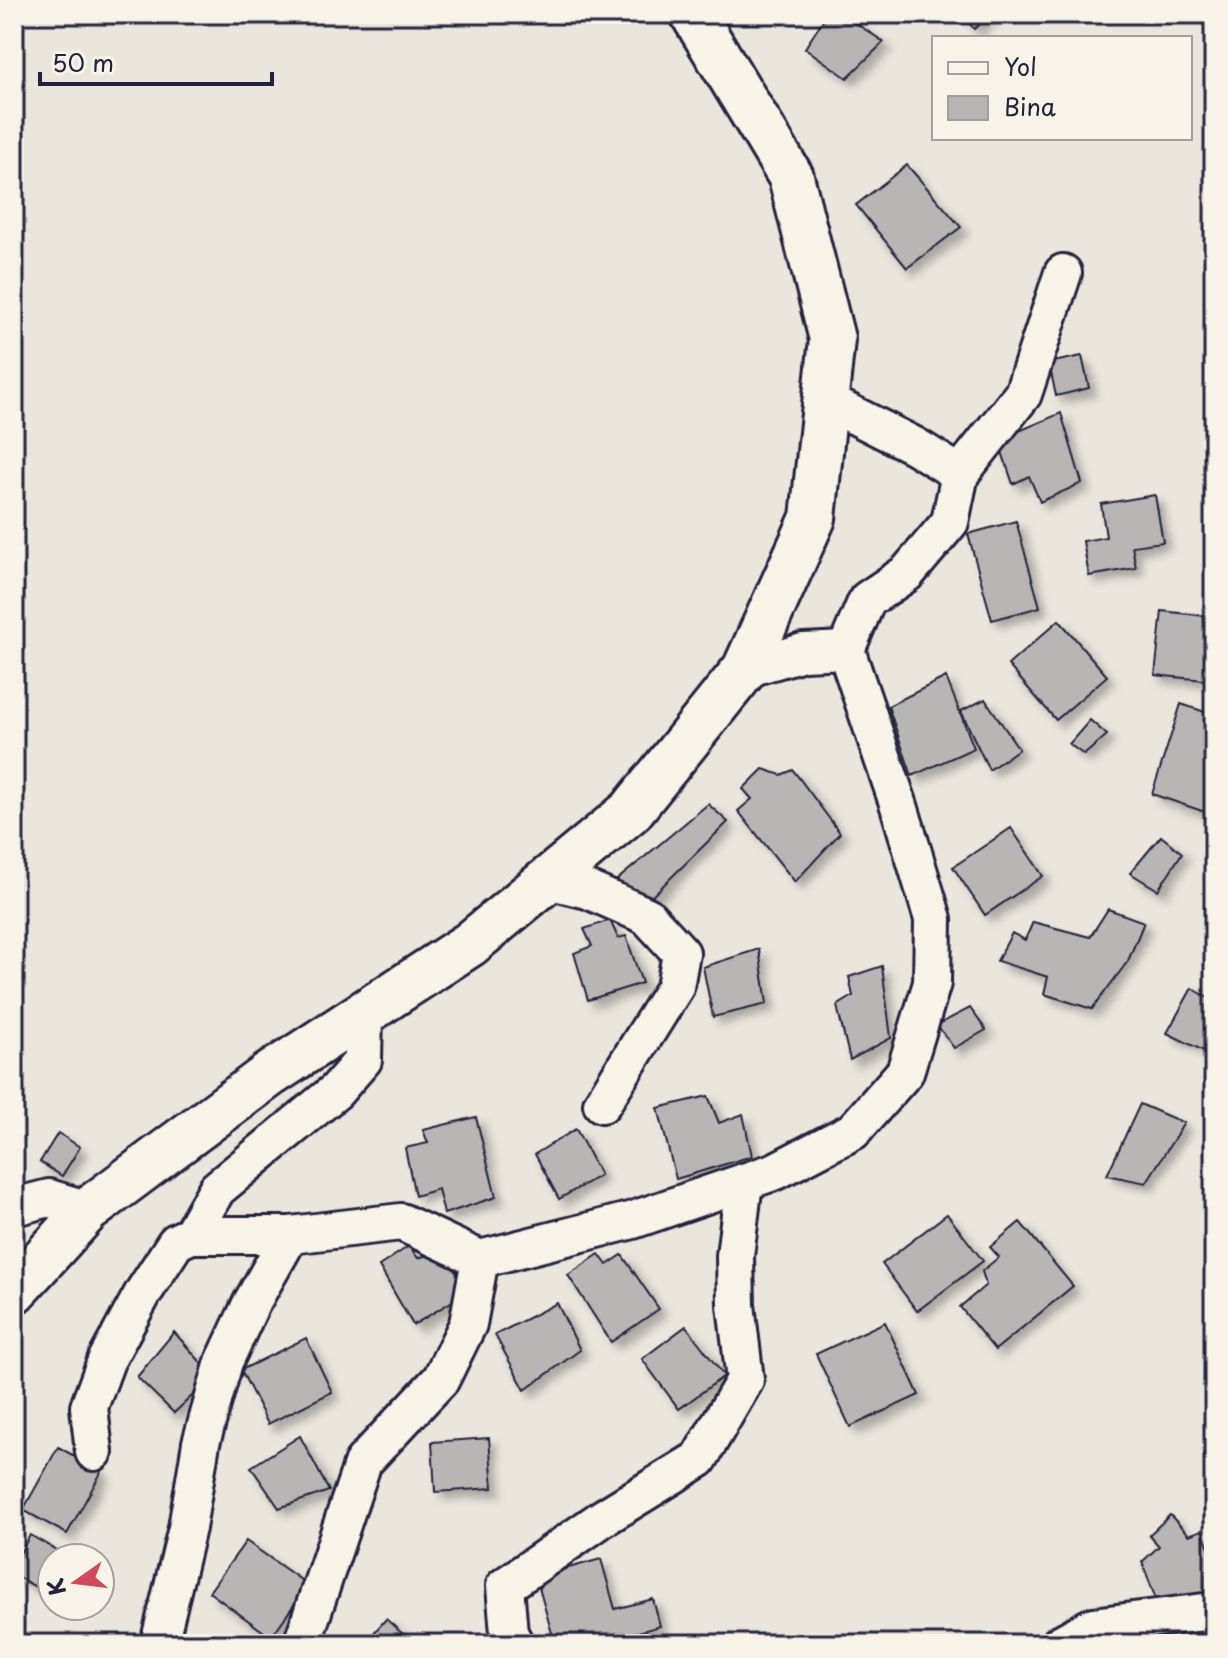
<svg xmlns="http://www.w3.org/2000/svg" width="1228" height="1658" font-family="'Playpen Sans',sans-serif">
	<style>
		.building { fill: #b8b6b5; stroke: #22223b; stroke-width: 2; filter: url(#shadow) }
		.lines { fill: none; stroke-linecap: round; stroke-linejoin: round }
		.minor-casing { stroke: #22223b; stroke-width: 42 }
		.tertiary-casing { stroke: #22223b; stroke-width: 50 }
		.minor { stroke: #f7f3e8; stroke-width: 36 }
		.tertiary { stroke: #f7f3e8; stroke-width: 44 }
	</style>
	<defs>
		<filter id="shadow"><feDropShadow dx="7" dy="7" stdDeviation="4" flood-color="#0004"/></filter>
	</defs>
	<rect width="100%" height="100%" fill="#eae6de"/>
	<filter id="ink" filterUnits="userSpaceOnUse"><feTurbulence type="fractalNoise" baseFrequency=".0125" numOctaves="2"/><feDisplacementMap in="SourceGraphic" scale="16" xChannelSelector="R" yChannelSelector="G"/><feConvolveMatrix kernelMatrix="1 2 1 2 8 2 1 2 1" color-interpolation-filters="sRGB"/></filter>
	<g filter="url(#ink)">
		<g class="building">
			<polygon points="827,14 842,14 884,42 847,78 805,48"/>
			<polygon points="962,14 991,14 974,29"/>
			<polygon points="907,165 961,227 907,268 856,205"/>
			<polygon points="1082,356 1089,388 1056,396 1049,363"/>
			<polygon points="1061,413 1082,483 1040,502 1029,476 1013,484 998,440"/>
			<polygon points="1155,495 1163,542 1132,546 1136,568 1089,576 1083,541 1106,537 1101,504"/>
			<polygon points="1016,521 1040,607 992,620 968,534"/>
			<polygon points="1162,611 1214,617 1214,681 1155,675"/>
			<polygon points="1059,620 1107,676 1056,720 1008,665"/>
			<polygon points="946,677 974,748 912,776 888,706"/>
			<polygon points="985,699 1019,749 989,770 961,711"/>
			<polygon points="1181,704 1214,715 1214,803 1211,814 1152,794"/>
			<polygon points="1090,720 1107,735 1084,755 1069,744"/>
			<polygon points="763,769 781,775 793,770 840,833 795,882 738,811 752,799 743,789"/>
			<polygon points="708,804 728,822 640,908 617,880"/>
			<polygon points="1011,828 1043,876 985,915 953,867"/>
			<polygon points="1161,836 1182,853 1158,890 1130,873"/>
			<polygon points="1108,909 1144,922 1128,961 1092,1009 1044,994 1048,977 997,961 1012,933 1025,940 1033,922 1090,937"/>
			<polygon points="610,920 618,938 626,936 642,983 588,1000 574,953 592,946 584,929"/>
			<polygon points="759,949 767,1004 713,1017 703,967"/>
			<polygon points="882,966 891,1038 850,1060 837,1006 853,996 849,977"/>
			<polygon points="1192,988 1214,1001 1214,1056 1167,1033"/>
			<polygon points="970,1008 986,1030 954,1048 937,1025"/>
			<polygon points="708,1096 719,1123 743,1114 752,1156 676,1179 658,1108"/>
			<polygon points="1140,1104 1184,1123 1146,1183 1107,1175"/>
			<polygon points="476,1117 496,1197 444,1214 438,1189 415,1196 405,1148 428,1143 423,1130"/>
			<polygon points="576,1129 600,1175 559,1199 535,1154"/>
			<polygon points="58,1133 80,1147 62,1176 40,1162"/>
			<polygon points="947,1214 983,1261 917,1311 882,1264"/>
			<polygon points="1020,1222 1073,1286 995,1350 960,1307 986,1285 982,1271 999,1257 990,1247"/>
			<polygon points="409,1246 418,1258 441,1251 469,1291 413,1325 379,1266"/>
			<polygon points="599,1254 607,1265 622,1255 659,1309 611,1342 568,1275"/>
			<polygon points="557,1303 580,1350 525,1390 495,1335"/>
			<polygon points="885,1322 919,1395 850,1427 816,1354"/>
			<polygon points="686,1326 724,1376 679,1409 642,1359"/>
			<polygon points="174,1332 213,1376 174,1413 137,1377"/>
			<polygon points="306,1338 332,1392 268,1424 241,1370"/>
			<polygon points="300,1436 329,1491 279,1508 251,1467"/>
			<polygon points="489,1438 493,1488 435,1492 432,1442"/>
			<polygon points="58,1447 102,1471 67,1534 23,1510"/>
			<polygon points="1170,1515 1189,1535 1202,1530 1214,1560 1214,1590 1160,1610 1142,1562 1159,1546 1149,1535"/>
			<polygon points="30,1535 70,1558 52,1558 52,1596 14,1575 14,1564"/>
			<polygon points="246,1541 308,1585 271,1637 209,1592"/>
			<polygon points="601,1559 615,1609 653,1599 660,1626 595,1644 555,1644 536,1577"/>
			<polygon points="386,1619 414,1644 364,1644"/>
		</g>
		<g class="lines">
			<defs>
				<g id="minor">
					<polyline points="826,401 915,446 960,474 950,522 907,573 867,600 846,650"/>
					<polyline points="960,474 1023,394 1063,273"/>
					<polyline points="547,880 588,890 647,916 681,953 675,987 602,1104"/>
					<polyline points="14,1207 49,1198 88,1210"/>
					<polyline points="191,1235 217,1189 336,1091 363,1060 364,1013"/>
					<polyline points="94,1452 89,1407 106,1361 143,1293 176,1242 191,1235 290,1235 401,1222 480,1259 633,1220 776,1171 853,1131 905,1072 932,983 933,919 899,806 846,650 803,652 745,669"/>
					<polyline points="160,1640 187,1528 201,1443 224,1362 251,1304 290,1235"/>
					<polyline points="302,1644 363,1462 441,1379 468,1324 480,1259"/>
					<polyline points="515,1644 509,1633 505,1586 603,1518 699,1459 745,1380 736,1305 735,1256 744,1182"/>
					<polyline points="1060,1644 1093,1626 1204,1612 1214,1614"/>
				</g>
				<polyline id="tertiary" points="14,1291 88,1210 269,1075 470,944 631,811 745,669 813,518 832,339 791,177 693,14"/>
			</defs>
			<use href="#minor" class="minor-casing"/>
			<use href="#tertiary" class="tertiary-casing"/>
			<use href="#minor" class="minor"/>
			<use href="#tertiary" class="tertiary"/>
		</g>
	</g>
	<rect width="1228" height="1658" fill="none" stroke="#f7f3e8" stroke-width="48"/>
	<rect x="24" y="24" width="1180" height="1610" fill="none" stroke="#22223b" stroke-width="3" filter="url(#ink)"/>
	<rect x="932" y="36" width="260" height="104" fill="#f7f3e8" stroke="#a29fa3" stroke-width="2"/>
	<rect x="948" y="62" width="40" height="12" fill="#f7f3e8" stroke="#a29fa3" stroke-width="2"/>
	<text x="1004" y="76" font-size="24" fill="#22223b">Yol</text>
	<rect x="948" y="96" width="40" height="24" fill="#b8b6b5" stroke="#a29fa3" stroke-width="2"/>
	<text x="1004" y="116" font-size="24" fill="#22223b">Bina</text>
	<g transform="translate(76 1582) rotate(256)"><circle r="38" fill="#f7f3e8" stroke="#a29fa3" stroke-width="2"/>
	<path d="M0-6L14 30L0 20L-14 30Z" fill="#d1495b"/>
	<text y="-12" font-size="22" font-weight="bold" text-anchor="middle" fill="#22223b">K</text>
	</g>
	<path d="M40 72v12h232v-12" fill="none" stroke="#22223b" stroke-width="4"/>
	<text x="52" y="72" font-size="24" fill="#22223b" stroke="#f7f3e8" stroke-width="6" paint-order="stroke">50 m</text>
</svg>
